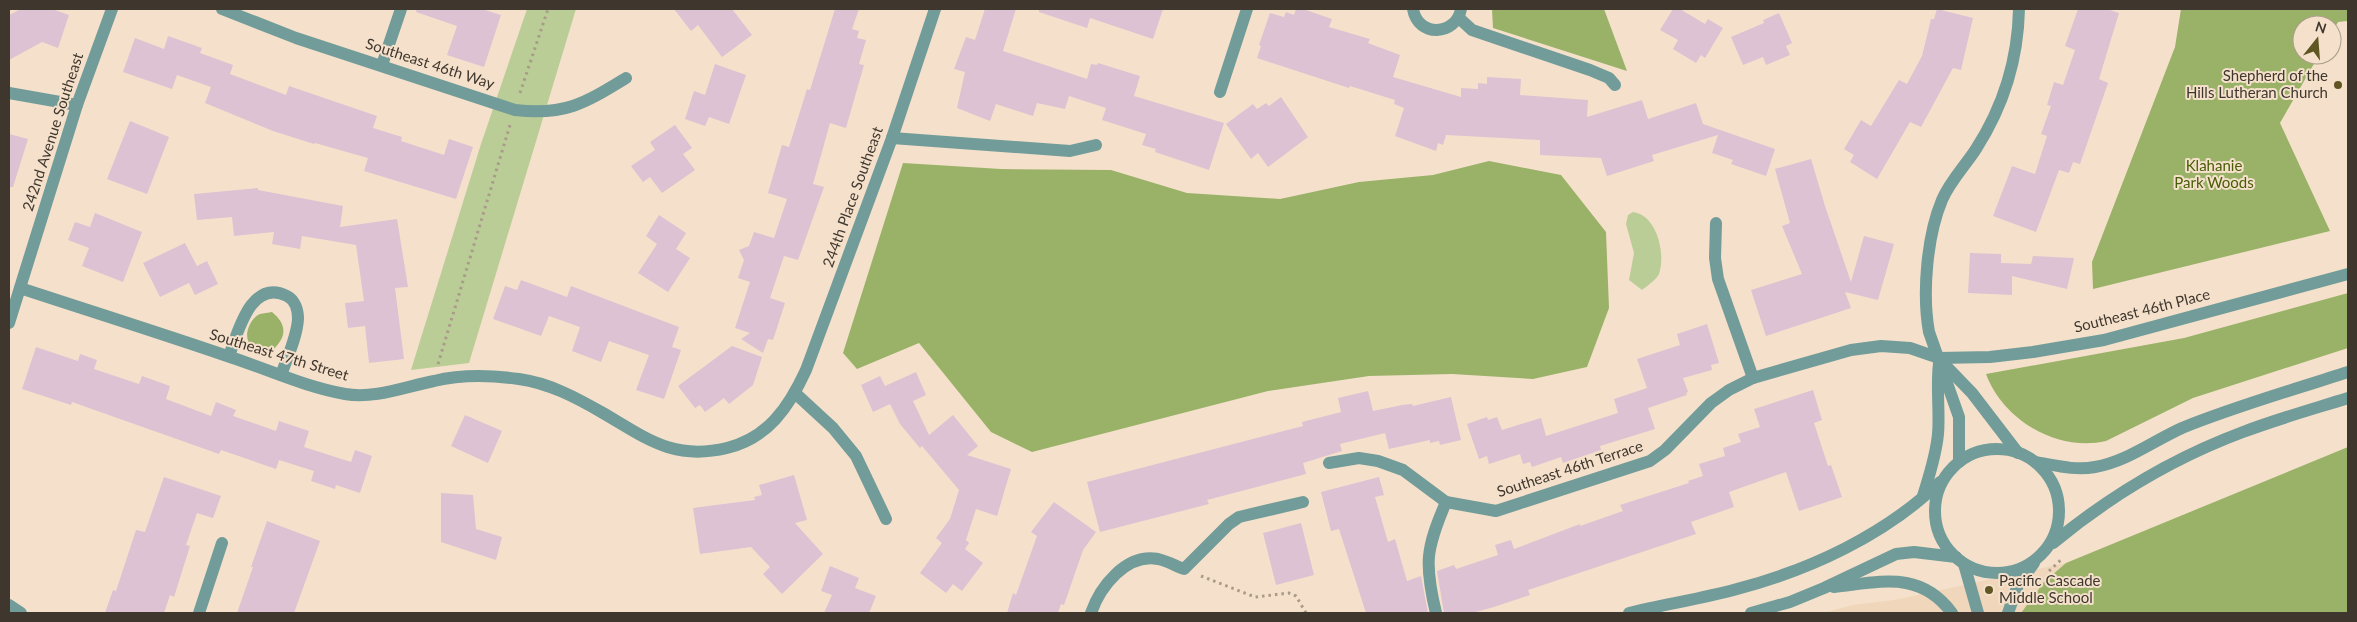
<svg xmlns="http://www.w3.org/2000/svg" width="2357" height="622" font-family="Lato,sans-serif">
	<style>
		.built { fill: #f0d6ba }
		.green { fill: #bacd97 }
		.forest { fill: #99b268 }
		.building { fill: #dcc2d3 }
		.lines { fill: none; stroke-linecap: round; stroke-linejoin: round }
		.path { stroke: #a99a89; stroke-width: 3; stroke-dasharray: 2.5 4; stroke-linecap: butt }
		.minor { stroke: #729c99; stroke-width: 12 }
		.poi-dot { fill: #605622; stroke: #f5e1cb; stroke-width: 2 }
		.labels { text-anchor: middle; stroke-width: 4; stroke-linejoin: round; paint-order: stroke }
		.street-label { font-size: 15px; fill: #3f372e; stroke: #f5e1cb }
		.poi-label { font-size: 15px; fill: #3f372e; stroke: #f5e1cb; text-anchor: end }
		.park-label { font-size: 15px; fill: #475d07; stroke: #f5e1cb }
	</style>
	<rect width="100%" height="100%" fill="#f5e1cb"/>
	<polygon class="built" points="2066,563 2044,582 2021,613 1824,613 1852,605 1894,600"/>
	<g class="green">
		<polygon points="527,9 576,9 469,363 411,370 481,144"/>
		<path d="M1633,212C1657,215 1666,254 1659,274C1656,280 1647,286 1642,290L1629,280L1634,253L1626,224L1628,215Z"/>
	</g>
	<g class="forest">
		<polygon points="1492,9 1604,9 1627,71 1493,28"/>
		<polygon points="2181,9 2348,9 2348,21 2338,22 2332,33 2332,25 2302,25 2302,55 2319,55 2280,123 2330,231 2093,289 2092,262 2175,47"/>
		<polygon points="1489,161 1561,175 1606,232 1609,308 1587,367 1533,379 1452,374 1369,376 1268,391 1032,452 991,432 919,343 857,369 843,353 903,163 1001,169 1111,170 1187,193 1280,199 1359,182 1433,175"/>
		<path d="M2348,293V348L2193,398L2106,441C2057,452 2003,420 1986,374L2184,338Z"/>
		<path d="M272,312C289,326 286,339 270,352C263,351 256,350 251,345C242,337 250,318 260,314C263,313 269,313 272,312Z"/>
		<polygon points="2348,447 2348,613 2021,613 2044,582 2066,563"/>
	</g>
	<g class="building">
		<polygon points="21,9 52,9 69,15 58,48 42,42 9,60 9,15"/>
		<polygon points="417,9 482,9 501,15 484,67 447,55 457,26 416,12"/>
		<polygon points="674,9 732,9 752,35 722,57 698,25 691,31"/>
		<polygon points="835,9 859,9 852,29 859,31 857,38 866,40 859,64 864,65 846,128 830,123 813,184 824,187 798,260 784,256 770,298 785,303 773,340 768,339 763,353 741,339 750,333 735,328 750,282 738,278 744,260 739,250 749,246 754,232 774,238 787,199 768,193 782,145 789,147 807,89 810,90"/>
		<polygon points="985,9 1016,9 1003,51 1087,79 1091,64 1097,65 1098,63 1140,76 1134,96 1224,123 1209,170 1155,152 1156,149 1142,145 1146,134 1102,120 1106,108 1069,96 1065,109 1037,103 1033,116 996,104 990,121 957,108 965,72 954,69 966,37 975,40"/>
		<polygon points="1039,9 1163,9 1153,39 1090,18 1087,28 1039,12"/>
		<polygon points="1296,9 1303,9 1332,19 1329,27 1370,39 1368,43 1400,55 1393,77 1461,97 1461,88 1478,89 1478,83 1487,84 1487,77 1521,79 1520,95 1588,100 1587,117 1642,100 1648,119 1696,103 1703,124 1775,149 1766,176 1731,164 1733,160 1712,153 1718,135 1652,155 1654,161 1607,176 1601,158 1540,155 1540,140 1446,135 1443,145 1438,143 1436,151 1395,136 1404,108 1394,104 1395,100 1350,86 1349,88 1257,58 1261,46 1259,45 1270,13 1284,17 1286,12 1294,15"/>
		<polygon points="1673,9 1680,9 1705,24 1708,19 1723,28 1705,58 1701,55 1696,63 1673,49 1678,40 1660,30"/>
		<polygon points="1937,9 1973,18 1961,70 1953,68 1921,127 1910,122 1877,179 1850,162 1854,155 1844,149 1861,120 1871,126 1899,80 1907,84 1922,56 1931,19 1934,19"/>
		<polygon points="2078,9 2107,9 2119,13 2099,79 2108,83 2080,164 2073,162 2069,173 2059,170 2036,232 1993,216 2012,166 2035,174 2047,136 2041,134 2051,106 2047,105 2054,82 2063,85 2075,50 2065,46"/>
		<polygon points="1779,13 1792,43 1786,46 1790,55 1766,65 1763,57 1743,65 1731,37 1764,23 1763,20"/>
		<polygon points="168,36 202,48 200,53 233,65 230,74 286,95 289,86 377,116 373,128 402,137 401,141 444,155 449,139 473,147 456,199 364,171 368,158 315,143 314,144 273,131 205,103 211,87 177,75 172,89 123,72 135,38 164,49"/>
		<polygon points="715,64 746,75 729,124 709,117 705,126 685,119 694,91 705,95"/>
		<polygon points="1281,97 1308,137 1268,167 1258,153 1251,159 1226,124 1253,104 1257,109 1266,103 1269,106"/>
		<polygon points="130,121 169,137 147,194 107,179"/>
		<polygon points="675,125 692,148 683,154 695,170 662,193 650,177 643,182 631,166 655,150 650,142"/>
		<polygon points="9,134 28,139 13,187 9,187"/>
		<polygon points="1811,159 1825,206 1851,282 1864,236 1894,244 1878,300 1845,292 1851,308 1766,336 1751,290 1802,274 1782,226 1790,223 1775,169"/>
		<polygon points="258,188 258,190 343,206 340,227 397,219 408,287 395,288 404,359 369,363 365,326 348,328 345,303 364,301 356,245 302,236 300,249 272,244 274,232 234,236 232,217 197,220 194,194"/>
		<polygon points="95,213 142,232 123,282 82,266 89,248 68,240 75,222 90,227"/>
		<polygon points="659,215 686,233 676,249 690,258 668,292 638,273 657,244 646,236"/>
		<polygon points="185,243 197,266 207,261 218,284 195,295 189,283 160,297 143,263"/>
		<polygon points="1970,253 2001,254 2001,263 2031,264 2033,256 2074,258 2067,289 2012,276 2012,295 1968,293"/>
		<polygon points="521,280 567,297 571,286 679,327 672,347 681,350 664,399 636,390 649,355 609,341 601,362 572,351 580,327 549,316 541,336 493,319 505,286 517,290"/>
		<polygon points="1707,324 1719,363 1711,365 1712,370 1683,378 1688,392 1686,393 1687,395 1648,408 1655,429 1600,446 1601,450 1563,463 1561,457 1532,467 1530,462 1523,464 1520,454 1489,464 1487,456 1479,459 1467,424 1487,417 1488,420 1497,417 1502,430 1541,418 1546,436 1618,413 1614,399 1647,388 1637,359 1680,345 1677,334"/>
		<polygon points="732,346 762,357 753,385 729,404 724,398 705,412 700,405 695,408 678,386"/>
		<polygon points="36,347 78,361 80,354 97,360 94,369 139,384 142,376 170,386 166,399 211,416 216,402 236,410 233,416 276,431 279,421 309,431 304,447 351,462 355,450 372,456 360,493 336,485 335,489 311,481 314,471 279,460 276,469 221,450 219,454 72,402 71,405 22,389"/>
		<polygon points="916,372 926,395 913,401 929,435 953,415 978,446 967,455 1011,469 997,516 976,509 966,540 969,543 965,549 983,563 962,591 953,584 946,593 920,573 942,543 936,538 950,519 959,490 922,446 920,448 900,424 890,404 873,412 861,385 880,376 885,386"/>
		<polygon points="1813,390 1822,420 1814,423 1828,466 1831,465 1842,497 1799,511 1786,472 1729,492 1734,507 1691,522 1696,534 1528,590 1530,595 1494,607 1472,613 1444,613 1437,571 1454,565 1456,569 1498,555 1495,545 1511,540 1514,549 1580,524 1580,526 1623,511 1620,505 1689,483 1688,481 1703,476 1699,464 1725,456 1723,448 1741,442 1738,434 1760,427 1754,409"/>
		<polygon points="1368,391 1373,411 1402,405 1412,404 1413,406 1451,397 1461,440 1440,445 1439,441 1430,443 1430,440 1389,449 1385,433 1340,444 1342,451 1303,463 1306,474 1207,500 1209,504 1100,532 1087,482 1303,426 1302,422 1341,412 1338,398"/>
		<polygon points="465,415 502,431 488,463 451,446"/>
		<polygon points="794,475 807,520 795,523 823,554 782,594 763,574 770,567 751,547 700,554 693,508 755,500 754,497 762,495 759,485"/>
		<polygon points="164,477 221,496 213,518 197,513 186,545 190,546 174,597 170,595 164,613 105,613 113,590 116,591 136,530 145,532"/>
		<polygon points="1379,477 1384,495 1375,497 1388,542 1395,539 1407,581 1421,576 1428,613 1366,613 1339,529 1331,531 1321,492"/>
		<polygon points="441,493 473,495 476,529 502,537 496,560 441,542"/>
		<polygon points="1054,502 1096,532 1083,550 1064,605 1061,604 1058,613 1007,613 1013,593 1016,595 1037,536 1031,532"/>
		<polygon points="267,521 320,541 294,613 237,613 253,567 251,567"/>
		<polygon points="1301,523 1314,575 1276,585 1263,533"/>
		<polygon points="830,566 859,578 855,588 876,596 869,613 824,613 832,595 821,591"/>
	</g>
	<g class="lines">
		<g class="path">
			<polyline points="520,93 548,9"/>
			<polyline points="438,364 510,125"/>
			<polyline points="2049,571 2063,558"/>
			<polyline points="1201,576 1255,597 1289,593 1296,596 1306,613"/>
		</g>
		<g class="minor">
			<path d="M222,9L296,38L515,110C565,116 585,103 626,78"/>
			<path d="M1413,9C1418,38 1456,36 1461,9"/>
			<polyline points="1459,18 1472,30 1590,70 1609,78 1615,85"/>
			<polyline points="382,65 401,9"/>
			<polyline points="1220,92 1247,9"/>
			<polyline points="9,93 77,105"/>
			<polyline points="892,138 1070,151 1096,145"/>
			<polyline points="1716,223 1715,258 1718,279 1753,378"/>
			<path d="M20,288C90,311 160,333 230,357C267,369 305,387 345,394C375,399 404,387 434,381C463,374 490,375 519,379C549,383 577,398 603,413C646,438 673,461 727,448C768,438 789,407 806,370L892,138L935,9"/>
			<polyline points="9,323 77,105 112,9"/>
			<path d="M229,356C238,332 251,278 287,296C295,300 298,310 298,319C297,337 287,358 281,375"/>
			<polyline points="1942,362 1972,393 2018,453"/>
			<polyline points="795,393 833,428 856,456 886,519"/>
			<circle cx="1997" cy="511" r="62"/>
			<path d="M1959,462V417L1929,332C1922,293 1927,236 1942,200C1950,181 1965,166 1976,149C2003,107 2018,59 2019,9"/>
			<path d="M2035,462C2054,465 2075,471 2095,467C2126,462 2153,441 2182,428C2236,406 2293,390 2348,372"/>
			<polyline points="1329,463 1359,458 1378,461 1403,470 1446,502 1496,511 1650,461 1665,450 1711,403 1729,390 1753,378 1851,350 1881,346 1910,348 1939,358 1990,357 2033,352 2104,340 2348,274"/>
			<path d="M1923,496C1929,476 1936,456 1938,434C1940,412 1936,388 1939,363"/>
			<path d="M2053,543C2110,496 2173,458 2243,432C2277,419 2313,409 2348,398"/>
			<polyline points="1964,564 1978,613"/>
			<path d="M1834,587C1881,582 1920,570 1952,613"/>
			<polyline points="9,605 21,613"/>
			<polyline points="199,613 222,543"/>
			<path d="M1091,613C1100,587 1126,553 1158,559C1167,561 1176,566 1184,569L1229,524L1239,517L1303,502"/>
			<path d="M1436,613C1424,563 1426,549 1446,502"/>
			<path d="M1629,613C1665,604 1701,599 1737,589C1810,570 1885,535 1940,482"/>
			<polyline points="1751,613 1790,602 1824,588 1896,554 1914,552 1956,557"/>
			<polyline points="2008,613 2018,585 2034,563"/>
		</g>
	</g>
	<g class="poi-dot">
		<circle cx="2338" cy="85" r="5"/>
		<circle cx="1989" cy="590" r="5"/>
	</g>
	<g class="labels">
		<g class="street-label">
			<text transform="translate(430 64) rotate(18)" y="5">Southeast 46th Way</text>
			<text transform="translate(53 132) rotate(-72)" y="5">242nd Avenue Southeast</text>
			<text transform="translate(853 197) rotate(-70)" y="5">244th Place Southeast</text>
			<text transform="translate(2142 311) rotate(-14)" y="5">Southeast 46th Place</text>
			<text transform="translate(279 355) rotate(17)" y="5">Southeast 47th Street</text>
			<text transform="translate(1570 469) rotate(-18)" y="5">Southeast 46th Terrace</text>
		</g>
		<g class="poi-label">
			<text x="2328" y="81">Shepherd of the<tspan x="2328" dy="17">Hills Lutheran Church</tspan></text>
			<text x="1999" y="586" text-anchor="start">Pacific Cascade<tspan x="1999" dy="17">Middle School</tspan></text>
		</g>
		<g class="park-label">
			<text x="2214" y="171">Klahanie<tspan x="2214" dy="17">Park Woods</tspan></text>
		</g>
	</g>
	<rect width="2357" height="622" fill="none" stroke="#3f372e" stroke-width="20"/>
	<g transform="translate(2317 40) rotate(17)"><circle r="24" fill="#f5e1cb" stroke="#ac9d8c"/>
	<path d="M0-4L9 19L0 12L-9 19Z" fill="#605622"/>
	<text y="-8" font-size="14" font-weight="bold" text-anchor="middle" fill="#3f372e">N</text>
	</g>
</svg>
